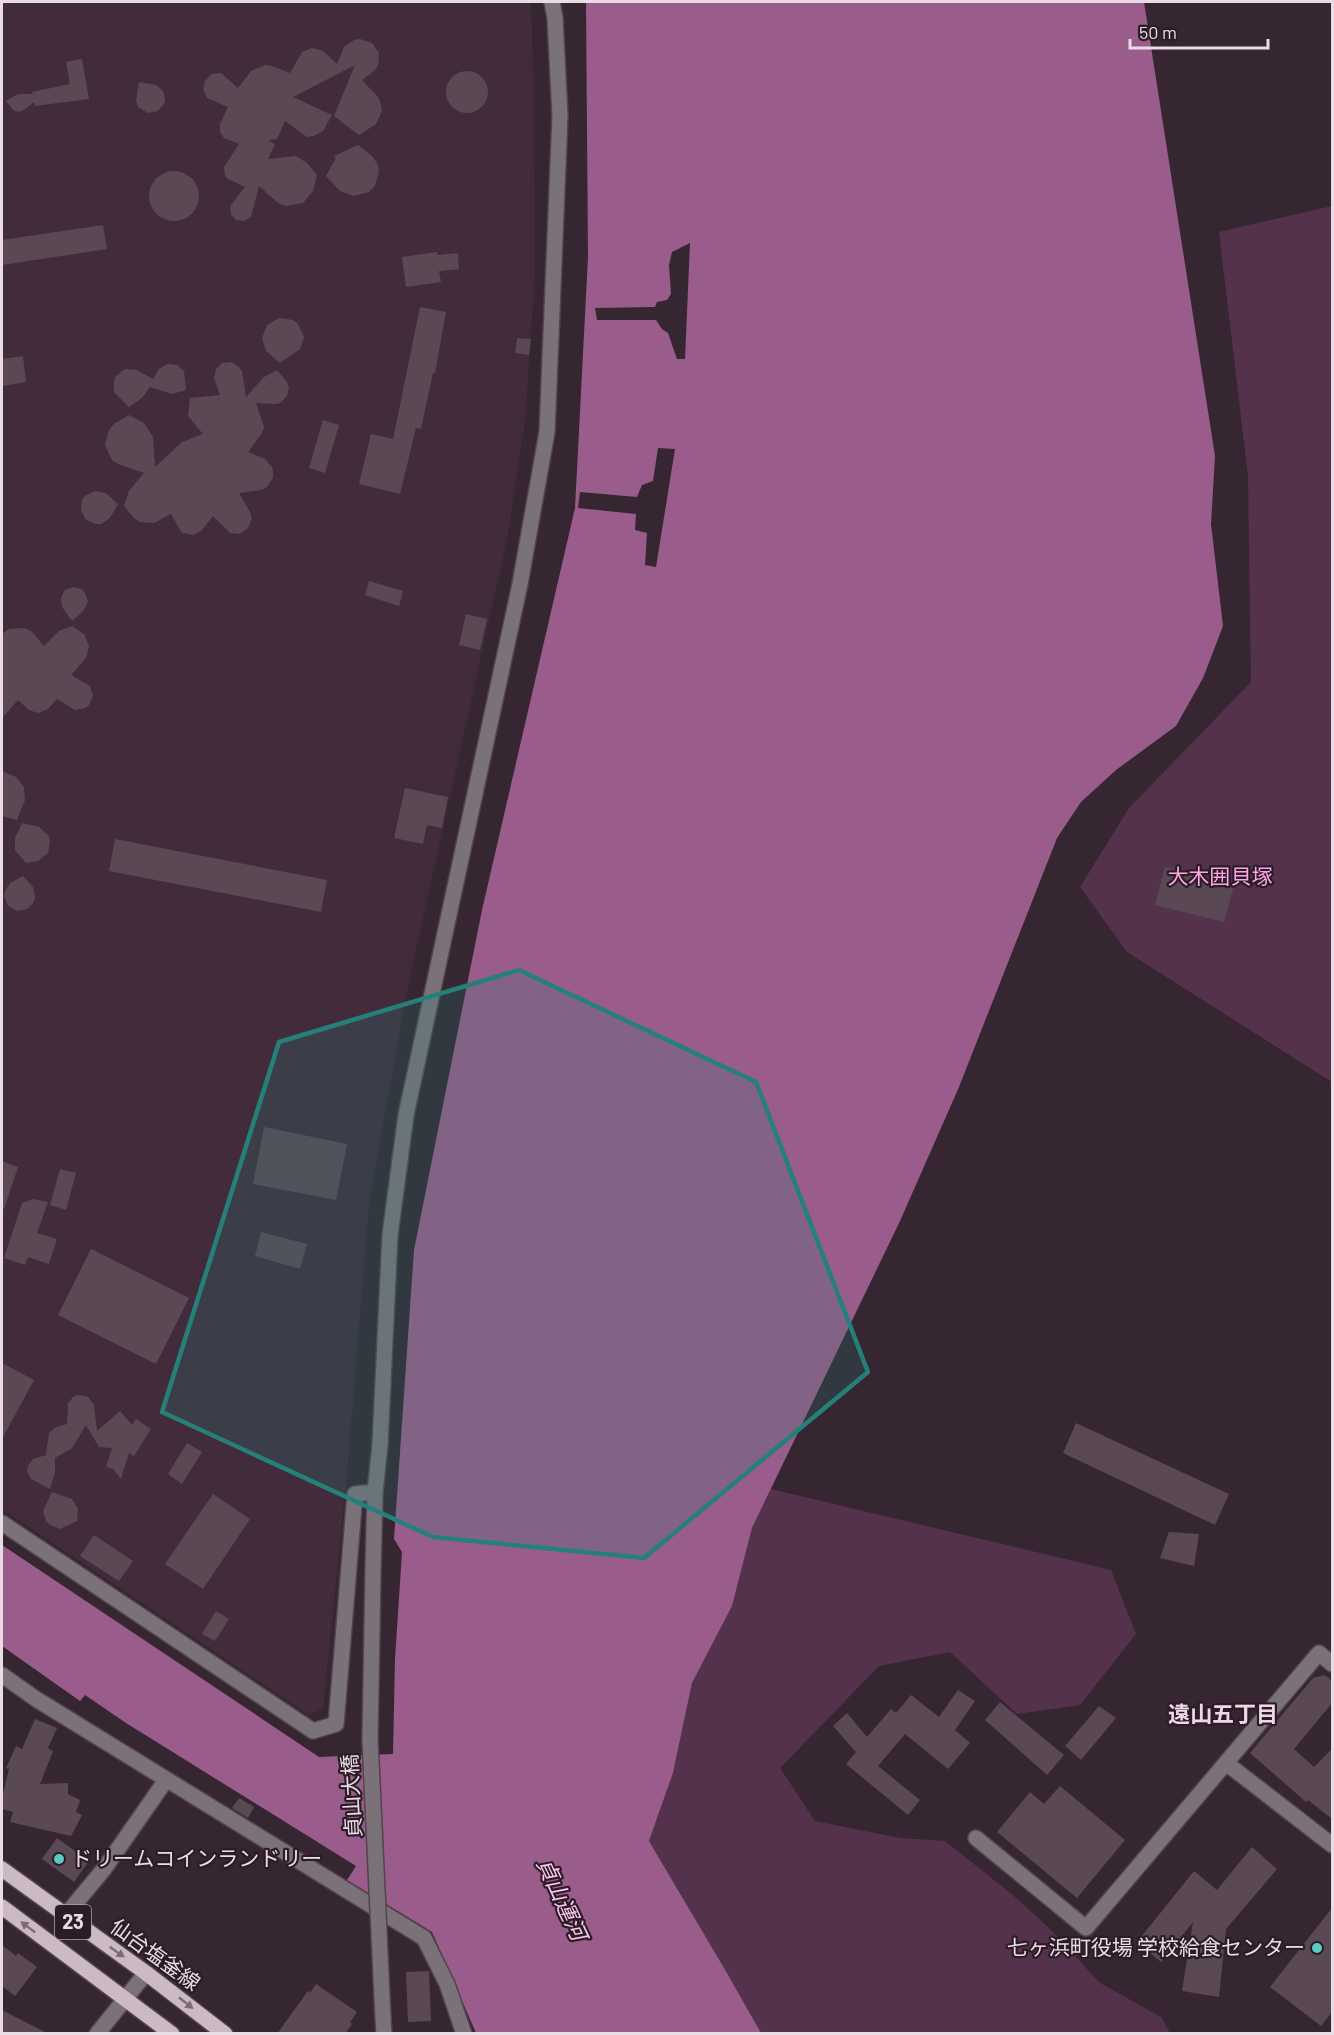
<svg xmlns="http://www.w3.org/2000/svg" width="1334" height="2035" font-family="Barlow,'Noto Sans JP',sans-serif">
	<rect width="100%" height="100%" fill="#362632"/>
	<path fill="#422c3c" d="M2 2H531L534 97 535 272 525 421 507 539 408 986 369 1203 347 1474 323 1708 309 1715 2 1509Z"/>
	<g fill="#55324c">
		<path d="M1332 206V1082L1127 952 1080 887 1129 808 1251 682 1248 476 1219 232Z"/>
		<path d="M771 1489 1111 1570 1136 1634 1080 1705 1017 1714 950 1652 879 1666 780 1768 815 1821 900 1838 945 1841 1014 1896 1050 1929 1100 1983 1161 2017 1170 2033H761L727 1973 649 1841 673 1773 692 1683 732 1606 752 1528Z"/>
	</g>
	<path fill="#9a5c8a" d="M586 2H1144L1215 456 1211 524 1223 626 1203 678 1176 726 1116 770 1081 802 1057 838 959 1087 900 1221 752 1528 732 1606 692 1683 673 1773 649 1841 727 1973 761 2033H476L432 1932 347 1880 356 1866 126 1723 85 1695 80 1701 2 1646V1545L319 1757 393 1754 395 1659 402 1552 394 1539 414 1250 482 910 575 508 588 257Z"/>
	<g fill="#362632">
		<path d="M690 243 685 359H677L668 333 662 329 656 320H597L595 308 655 307 657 302 667 300 671 294 669 265 672 252Z"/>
		<path d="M658 448 675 449 656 567 645 565 647 533 635 530 636 514 578 508 580 492 637 497 642 485 653 481Z"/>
	</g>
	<g fill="#5a4855">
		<path d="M360 39 372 43 379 53 378 66 374 71 362 80 378 97 381 104 382 111 376 124 359 135 334 116 355 65 293 97 332 115 323 131 314 136 307 137 285 121 277 139 268 140 275 144 268 159 296 156 307 163 317 175 313 191 303 203 286 206 278 203 259 186 251 217 244 221 236 220 231 214 230 206 245 187 228 179 225 176 224 167 239 144 224 138 220 132V124L228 107 207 98 203 89 205 81 212 74 221 73 238 88 251 71 265 65 272 66 290 73 302 52 312 48 323 51 337 64 344 47 354 40Z"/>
		<path d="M82 59 89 99 35 106 34 102 24 110 18 112 13 110 6 101 18 94H33L32 92 70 84 66 62Z"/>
		<circle cx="467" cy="92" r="21"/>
		<path d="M139 82 156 85 163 91 165 100 164 104 158 111 148 113 138 107 136 100Z"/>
		<path d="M358 145 372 156 377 163 379 171 375 186 369 192 354 196 340 191 326 176 336 158 334 156Z"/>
		<circle cx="174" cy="196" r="25"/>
		<path d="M103 225 107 249 2 265V240Z"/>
		<path d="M437 252V255L458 253 459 269 439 271 441 282 406 287 402 257Z"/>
		<path d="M420 307 446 312 435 373H433L421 429 416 428 400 494 359 484 371 434 393 439Z"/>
		<path d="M279 318 293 320 298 324 304 337 300 349 280 363 266 351 262 338 267 325Z"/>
		<path d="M517 338 531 339 529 355 515 353Z"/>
		<path d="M23 356 26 382 2 386V359Z"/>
		<path d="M232 362 239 367 242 371 246 397 264 377 277 370 287 382 289 387 287 396 280 403 276 404 256 403 264 427 262 433 248 452 265 459 272 467 273 472V478L267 487 261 490 239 493 250 512 252 518 248 528 240 534 230 533 213 516 201 531 193 535 183 533 180 530 171 514 154 523 140 522 134 518 124 506 129 491 144 473 118 464 112 460 105 445 109 430 114 424 129 415 144 423 153 437 155 467 182 442 203 434 188 416 190 398 220 395 214 378 216 369 222 363Z"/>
		<path d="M167 364 177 365 184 371 186 390 172 394 150 387 142 398 129 407 114 392V381L116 376 125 369 137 370 153 379 159 369Z"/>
		<path d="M323 420 339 425 325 473 309 468Z"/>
		<path d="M95 491 106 493 118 504 110 518 101 524H96L86 520 81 510 82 500 85 496Z"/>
		<path d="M369 581 403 591 399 606 365 595Z"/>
		<path d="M73 587 82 589 85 593 88 601 84 610 72 621 62 607 61 598 65 590Z"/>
		<path d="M466 614 487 619 480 650 459 645Z"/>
		<path d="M72 626 84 634 89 646 86 658 71 675 90 686 93 696 89 705 85 708 75 710 57 699 48 709 38 713 29 710 18 700 2 718V634L9 629 24 628 31 631 44 646 59 631Z"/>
		<path d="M2 771 16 777 24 787 25 800 17 820 2 816Z"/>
		<path d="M405 788 448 797 442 828 427 825 423 844 394 838Z"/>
		<path d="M22 823 39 827 48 835 50 841 48 853 38 861 26 863 15 850V838Z"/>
		<path d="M115 839 327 880 321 912 109 871Z"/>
		<path d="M1165 867 1234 885 1224 922 1155 905Z"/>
		<path d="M23 876 33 887 35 897 34 902 27 909 17 911 8 906 4 896 5 891 10 883Z"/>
		<path d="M264 1127 347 1144 336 1200 253 1184Z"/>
		<path d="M2 1161 18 1167 4 1209 2 1208Z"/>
		<path d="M60 1169 76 1173 66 1210 50 1205Z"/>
		<path d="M33 1199 48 1202 37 1233 57 1239 49 1264 28 1257 25 1265 4 1258 22 1203Z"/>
		<path d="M261 1232 307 1244 300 1269 255 1256Z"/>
		<path d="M91 1249 189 1298 156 1364 58 1315Z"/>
		<path d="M2 1363 34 1380 2 1439Z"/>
		<path d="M79 1395 88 1397 94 1405 97 1431 120 1411 132 1425 136 1419 151 1429 134 1456 129 1453 121 1479 113 1469 106 1467 112 1448 99 1447 86 1425 72 1448 55 1458V1472L50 1489 31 1479 27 1471 28 1466 33 1459 46 1455 49 1433 56 1427 67 1424 68 1403 74 1396Z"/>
		<path d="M1076 1423 1229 1494 1215 1525 1063 1453Z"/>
		<path d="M187 1443 202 1452 182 1484 168 1474Z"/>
		<path d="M52 1492 72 1499 78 1509 77 1521 60 1529 50 1525 46 1521 43 1511Z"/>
		<path d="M213 1494 250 1519 203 1589 165 1564Z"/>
		<path d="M1169 1532 1199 1534 1194 1566 1160 1558Z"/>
		<path d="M94 1535 133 1561 119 1581 80 1556Z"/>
		<path d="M216 1611 229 1619 215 1641 202 1634Z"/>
		<path d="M1325 1675 1332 1681V1703L1294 1749 1314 1767 1332 1749V1819L1308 1800 1306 1802 1250 1753 1313 1678Z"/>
		<path d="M958 1690 975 1701 955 1730 970 1743 948 1769 905 1734 878 1766 920 1800 908 1815 846 1764 856 1752 833 1726 847 1713 867 1737 891 1709 896 1713 911 1695 939 1717Z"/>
		<path d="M1000 1702 1064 1755 1047 1775 985 1720Z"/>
		<path d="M1099 1706 1116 1718 1081 1760 1065 1746Z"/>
		<path d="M35 1719 57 1728 48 1748 53 1751 40 1784 68 1783V1794L80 1800 76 1812 82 1815 71 1836 10 1822 13 1812 2 1809V1798L9 1769 6 1768 16 1746 22 1749Z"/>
		<path d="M1060 1786 1125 1840 1077 1898 997 1832 1030 1792 1044 1804Z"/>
		<path d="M239 1798 254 1807 248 1818 232 1808Z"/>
		<path d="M57 1838 89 1861 74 1882 42 1859Z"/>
		<path d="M1252 1847 1277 1869 1226 1929 1219 1997 1182 1991 1193 1922 1161 1962 1137 1942 1194 1871 1217 1890Z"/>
		<path d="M1332 1908V2012L1321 2026 1270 1987Z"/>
		<path d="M2 1945 16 1956 18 1953 37 1967 15 1996 2 1986Z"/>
		<path d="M429 1971 431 2021 408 2022 406 1972Z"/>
		<path d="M316 1984 357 2012 350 2022 352 2024 345 2034H277L308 1991 310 1993Z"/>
		<path d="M2 2010 49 2034H2Z"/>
	</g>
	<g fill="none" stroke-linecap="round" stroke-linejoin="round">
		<defs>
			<g id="minor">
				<path d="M2 1523 313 1731 336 1724 355 1494 375 1492"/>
				<path d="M373 1572 375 1492 380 1445 390 1235 406 1115 520 584 547 432 560 116 555 18 552 2"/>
				<path d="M2 1675 36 1699 424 1938 447 1984 464 2034"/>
				<path d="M1226 1763 1332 1845"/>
				<path d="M976 1838 1086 1928 1319 1653 1332 1664"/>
				<path d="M65 1916 104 1869 166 1780"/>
				<path d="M383 2018 384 2034"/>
				<path d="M97 2034 146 1973"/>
			</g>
			<g id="major">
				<path d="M2 1869 146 1973 225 2034"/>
				<path d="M2 1907 172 2034"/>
			</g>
		</defs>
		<use href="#minor" stroke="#53434f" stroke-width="18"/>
		<use href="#major" stroke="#53434f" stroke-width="18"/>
		<use href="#minor" stroke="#7b7279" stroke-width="15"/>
		<use href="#major" stroke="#ccb9c6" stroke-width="15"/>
		<defs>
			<path id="minor-bridge" d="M373 1572 370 1740 383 2018"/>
		</defs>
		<use href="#minor-bridge" stroke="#53434f" stroke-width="18" stroke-linecap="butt"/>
		<use href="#minor-bridge" stroke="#7b7279" stroke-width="15"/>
	</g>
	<defs><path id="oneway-solid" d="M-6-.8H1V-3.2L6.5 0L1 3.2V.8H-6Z" transform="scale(1.5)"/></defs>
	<g fill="#7c6a77">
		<use href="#oneway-solid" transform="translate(28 1927) rotate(-143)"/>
		<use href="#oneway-solid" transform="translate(117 1952) rotate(35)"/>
		<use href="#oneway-solid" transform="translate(186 2003) rotate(38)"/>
	</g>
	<path fill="#25807a" fill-opacity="0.2" stroke="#25807a" stroke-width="4.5" stroke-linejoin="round" d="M519 970 756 1082 868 1372 644 1558 433 1537 162 1412 279 1042Z"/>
	<g fill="#56cec3" stroke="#2c1c28" stroke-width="2">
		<circle cx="59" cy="1859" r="6"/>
		<circle cx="1317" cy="1948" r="6"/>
	</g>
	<g text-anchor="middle" stroke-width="4.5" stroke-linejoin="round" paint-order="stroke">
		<rect fill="#2c1c28" stroke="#b0a3ac" stroke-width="1.5" x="55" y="1905" width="36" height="34" rx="4.5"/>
		<g font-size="20" font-weight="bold" fill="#e9dde5">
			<text x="73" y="1929">23</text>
		</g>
		<g font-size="21" fill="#fca4e5" stroke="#2c1c28">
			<text x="1220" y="884">大木囲貝塚</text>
		</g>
		<g font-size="21" fill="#e9dde5" stroke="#2c1c28">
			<text transform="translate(352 1796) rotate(-93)" y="7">貞山大橋</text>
			<text transform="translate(155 1955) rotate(36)" y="7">仙台塩釜線</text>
		</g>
		<g font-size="21" fill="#e9dde5" stroke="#2c1c28" text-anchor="start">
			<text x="71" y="1866">ドリームコインランドリー</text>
			<text x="1305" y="1955" text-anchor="end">七ヶ浜町役場 学校給食センター</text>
		</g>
		<g font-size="22" font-weight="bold" fill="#eed8e7" stroke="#2c1c28">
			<text x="1223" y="1722">遠山五丁目</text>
		</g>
		<g font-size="22" font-style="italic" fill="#fcc6ed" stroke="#2c1c28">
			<text transform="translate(562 1899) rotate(65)" y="8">貞山運河</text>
		</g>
	</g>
	<rect width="1334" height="2035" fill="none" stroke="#e9dde5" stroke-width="6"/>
	<path d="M1130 39v9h138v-9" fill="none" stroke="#e9dde5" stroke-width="3"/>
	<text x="1139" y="39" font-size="18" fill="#e9dde5" stroke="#2c1c28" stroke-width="4.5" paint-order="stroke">50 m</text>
</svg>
